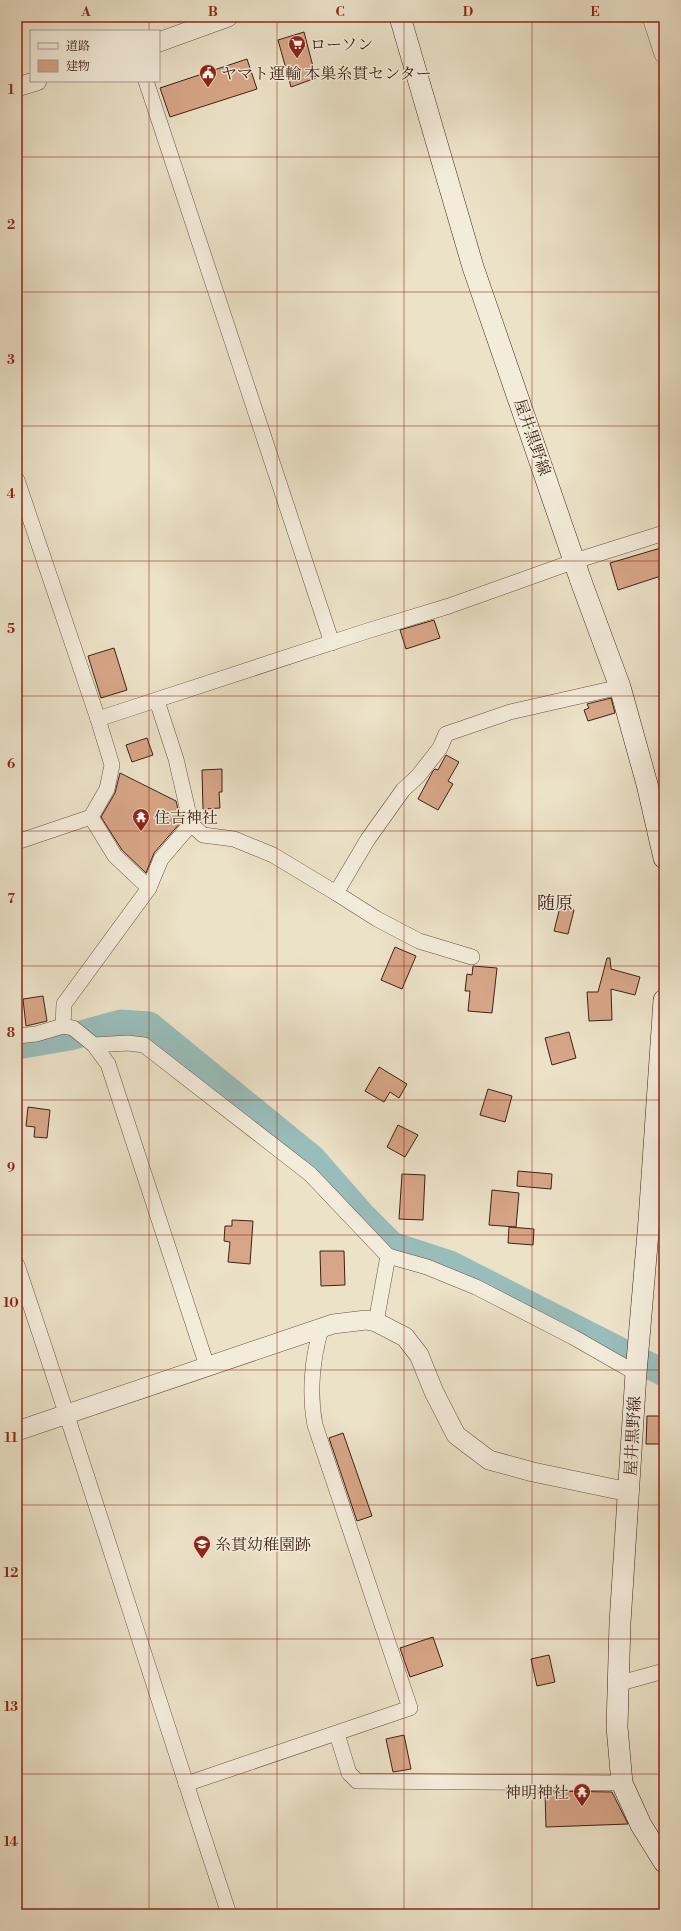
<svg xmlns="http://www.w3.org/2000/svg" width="681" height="1931" font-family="'Libre Bodoni','Noto Serif JP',serif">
	<rect width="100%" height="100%" fill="#ece2c8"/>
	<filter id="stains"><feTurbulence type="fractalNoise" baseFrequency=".005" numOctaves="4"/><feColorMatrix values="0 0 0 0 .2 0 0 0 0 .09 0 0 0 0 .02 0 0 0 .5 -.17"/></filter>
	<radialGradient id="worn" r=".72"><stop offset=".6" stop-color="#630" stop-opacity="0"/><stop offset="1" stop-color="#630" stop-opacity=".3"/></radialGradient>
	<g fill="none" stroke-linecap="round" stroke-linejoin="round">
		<path stroke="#99bdba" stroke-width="27" d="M17 1046 70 1037 121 1023 149 1025 312 1158 361 1214 392 1245 450 1264 664 1373"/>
	</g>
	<g fill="#d7a688" stroke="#3f2015">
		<path d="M304 32 316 78 291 87 278 40Z"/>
		<path d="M247 59 257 89 170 117 160 88Z"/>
		<path d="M664 547V575L618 590 610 563Z"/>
		<path d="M434 620 440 638 406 649 400 630Z"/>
		<path d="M114 648 127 690 101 698 88 656Z"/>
		<path d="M611 698 615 713 588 721 584 710 589 708 587 704Z"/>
		<path d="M147 738 153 755 132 762 126 745Z"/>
		<path d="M446 755 459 762 448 781 453 784 438 810 418 799 433 771 435 769 438 770Z"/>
		<path d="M222 769V792H219L220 808 203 809 202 770Z"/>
		<path d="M120 773 176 801 181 822 154 853 146 873 122 850 101 817 115 793Z"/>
		<path d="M560 907 574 910 568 934 554 931Z"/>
		<path d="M395 947 416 956 402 989 381 980Z"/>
		<path d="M607 958H610L611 969 640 977 635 995 611 989 612 1020 589 1021 587 992H598Z"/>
		<path d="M473 966 497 968 492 1013 468 1011 470 991H465L467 974 472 975Z"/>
		<path d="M43 996 47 1021 26 1026 23 999Z"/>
		<path d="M569 1032 576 1058 552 1065 545 1038Z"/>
		<path d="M379 1067 407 1084 399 1098 390 1092 384 1102 365 1091Z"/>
		<path d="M488 1089 512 1096 505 1122 480 1115Z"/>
		<path d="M28 1107 50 1110 47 1138 34 1137 35 1127 26 1126Z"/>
		<path d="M398 1125 418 1135 405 1157 387 1147Z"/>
		<path d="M518 1171 552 1174 551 1189 517 1186Z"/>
		<path d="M402 1174 425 1175 423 1220 399 1219Z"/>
		<path d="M492 1190 519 1193 516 1227 489 1225Z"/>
		<path d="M232 1220 253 1221 250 1264 228 1262 230 1242 224 1241 225 1226H232Z"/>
		<path d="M509 1227 534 1229 533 1245 508 1243Z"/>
		<path d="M320 1251H344L345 1285 321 1286Z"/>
		<path d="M647 1416H664V1444H646Z"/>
		<path d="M343 1433 372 1516 357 1521 329 1438Z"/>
		<path d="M433 1637 443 1666 410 1677 400 1648Z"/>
		<path d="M549 1655 555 1682 537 1686 531 1659Z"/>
		<path d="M404 1735 411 1769 393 1772 386 1739Z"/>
		<path d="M545 1791 612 1792 628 1824 546 1827Z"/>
	</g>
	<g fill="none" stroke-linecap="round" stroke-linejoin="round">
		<defs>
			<g id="minor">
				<path d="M146 81 332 643"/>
				<path d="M17 480 98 719 112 765 107 789 91 817 17 842"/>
				<path d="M157 701 176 759 191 824 203 835 234 839 273 855 336 893 368 839 403 790 418 776 440 748 446 734 510 712 620 687"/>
				<path d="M98 719 367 631 449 606 575 561 664 533"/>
				<path d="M91 817 115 856 149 888"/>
				<path d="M336 893 377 919 419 941 472 957"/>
				<path d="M63 1026 64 1004 149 888 161 859 191 824"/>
				<path d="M17 1036 36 1034 63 1026 73 1028 94 1045 108 1064 207 1366"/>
				<path d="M94 1045 128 1043 144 1045 310 1174 388 1256 427 1267 476 1287 573 1337 636 1373"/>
				<path d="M17 1265C90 1481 157 1698 229 1914"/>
				<path d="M376 1322 388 1256"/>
				<path d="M617 1684 664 1671"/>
				<path d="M337 1734 349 1773 357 1781 622 1783"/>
				<path d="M186 1784 410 1708 315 1425C309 1394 312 1359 321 1329"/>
			</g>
			<g id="tertiary">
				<path d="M652 17 664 54"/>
				<path d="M159 42 228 17"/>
				<path d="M17 87 37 81"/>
				<path d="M649 1221 664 1215"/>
				<path d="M17 1431 333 1324 366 1320 376 1322 405 1337 419 1355 434 1392 456 1435 489 1460 533 1472 629 1492"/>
			</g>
			<g id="secondary">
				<path d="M400 17 473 267 582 584 620 687 647 784 664 858"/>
				<path d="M664 1000 649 1221 636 1373 620 1623 617 1727 622 1783 641 1825 664 1862"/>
			</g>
		</defs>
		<use href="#minor" stroke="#6a5042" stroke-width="16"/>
		<use href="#tertiary" stroke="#6a5042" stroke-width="20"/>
		<use href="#secondary" stroke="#3f2015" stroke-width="22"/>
		<use href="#minor" stroke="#f3ecdb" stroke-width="15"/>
		<use href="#tertiary" stroke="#f3ecdb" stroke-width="19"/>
		<use href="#secondary" stroke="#f3ecdb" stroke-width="21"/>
	</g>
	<path fill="none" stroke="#8f2418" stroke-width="1" stroke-opacity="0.55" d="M149 17V31M277 17V1914M404 17V1914M532 17V1914M149 81V1914M17 157H664M17 292H664M17 426H664M17 561H664M17 696H664M17 831H664M17 966H664M17 1100H664M17 1235H664M17 1370H664M17 1505H664M17 1639H664M17 1774H664"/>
	<defs>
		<symbol id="supermarket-pin" viewBox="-11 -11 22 30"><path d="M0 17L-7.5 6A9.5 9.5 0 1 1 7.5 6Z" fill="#8f2418" stroke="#f3ecdb"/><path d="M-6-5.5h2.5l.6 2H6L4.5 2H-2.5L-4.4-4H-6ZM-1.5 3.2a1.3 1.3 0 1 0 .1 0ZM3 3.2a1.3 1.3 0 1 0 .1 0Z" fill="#fff"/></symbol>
		<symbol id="civic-pin" viewBox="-11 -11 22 30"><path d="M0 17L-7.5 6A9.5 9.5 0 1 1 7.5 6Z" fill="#8f2418" stroke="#f3ecdb"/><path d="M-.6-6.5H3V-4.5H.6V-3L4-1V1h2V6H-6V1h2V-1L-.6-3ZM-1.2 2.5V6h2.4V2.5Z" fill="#fff"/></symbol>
		<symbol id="temple-pin" viewBox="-11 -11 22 30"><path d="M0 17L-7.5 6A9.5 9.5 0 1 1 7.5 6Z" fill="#8f2418" stroke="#f3ecdb"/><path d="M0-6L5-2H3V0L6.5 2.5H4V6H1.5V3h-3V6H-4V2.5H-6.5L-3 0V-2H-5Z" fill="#fff"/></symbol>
		<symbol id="school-pin" viewBox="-11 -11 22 30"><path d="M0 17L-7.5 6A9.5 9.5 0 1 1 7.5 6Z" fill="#8f2418" stroke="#f3ecdb"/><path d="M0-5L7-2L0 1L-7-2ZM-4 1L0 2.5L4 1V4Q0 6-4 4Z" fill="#fff"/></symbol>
	</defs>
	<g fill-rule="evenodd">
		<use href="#supermarket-pin" x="287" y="34" width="20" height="27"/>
		<use href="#civic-pin" x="198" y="63" width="20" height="27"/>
		<use href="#temple-pin" x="131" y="807" width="20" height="27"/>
		<use href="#school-pin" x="192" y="1534" width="20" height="27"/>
		<use href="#temple-pin" x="572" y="1782" width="20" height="27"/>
	</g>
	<g text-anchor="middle" stroke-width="3" stroke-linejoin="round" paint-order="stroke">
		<g font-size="16" fill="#3f2015" stroke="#f3ecdb" text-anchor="start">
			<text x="310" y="50">ローソン</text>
			<text x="221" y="79">ヤマト運輸 本巣糸貫センター</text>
			<text x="154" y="823">住吉神社</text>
			<text x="215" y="1550">糸貫幼稚園跡</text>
			<text x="569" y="1798" text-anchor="end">神明神社</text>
		</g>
		<g font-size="16" fill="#3f2015" stroke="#f3ecdb">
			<text transform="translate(533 437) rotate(71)" y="6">屋井黒野線</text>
			<text transform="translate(632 1436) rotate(-87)" y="6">屋井黒野線</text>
		</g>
		<g font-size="18" fill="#3f2015" stroke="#f3ecdb">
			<text x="555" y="909">随原</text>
		</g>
	</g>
	<rect width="681" height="1931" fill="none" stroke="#ece2c8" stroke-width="44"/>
	<rect x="30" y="30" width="130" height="52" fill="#f3ecdb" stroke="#ab9a8c"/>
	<rect x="38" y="43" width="20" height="6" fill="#f3ecdb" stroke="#ab9a8c"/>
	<text x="66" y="50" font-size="12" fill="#3f2015">道路</text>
	<rect x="38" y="60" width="20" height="12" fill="#d7a688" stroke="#ab9a8c"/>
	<text x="66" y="70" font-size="12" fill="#3f2015">建物</text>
	<rect x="22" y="22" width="637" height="1887" fill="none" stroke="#8f2418" stroke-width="1.5"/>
	<g font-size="13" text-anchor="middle" font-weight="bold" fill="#8f2418">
		<text x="86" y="16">A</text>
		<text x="213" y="16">B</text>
		<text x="340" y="16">C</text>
		<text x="468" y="16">D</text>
		<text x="595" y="16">E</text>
		<text x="11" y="94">1</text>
		<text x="11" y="229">2</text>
		<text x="11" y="364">3</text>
		<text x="11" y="498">4</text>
		<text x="11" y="633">5</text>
		<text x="11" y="768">6</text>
		<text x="11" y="903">7</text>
		<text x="11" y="1037">8</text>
		<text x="11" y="1172">9</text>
		<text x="11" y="1307">10</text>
		<text x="11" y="1442">11</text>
		<text x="11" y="1577">12</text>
		<text x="11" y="1711">13</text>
		<text x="11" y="1846">14</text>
	</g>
	<rect width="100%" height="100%" filter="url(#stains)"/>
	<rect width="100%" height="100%" fill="url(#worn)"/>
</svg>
